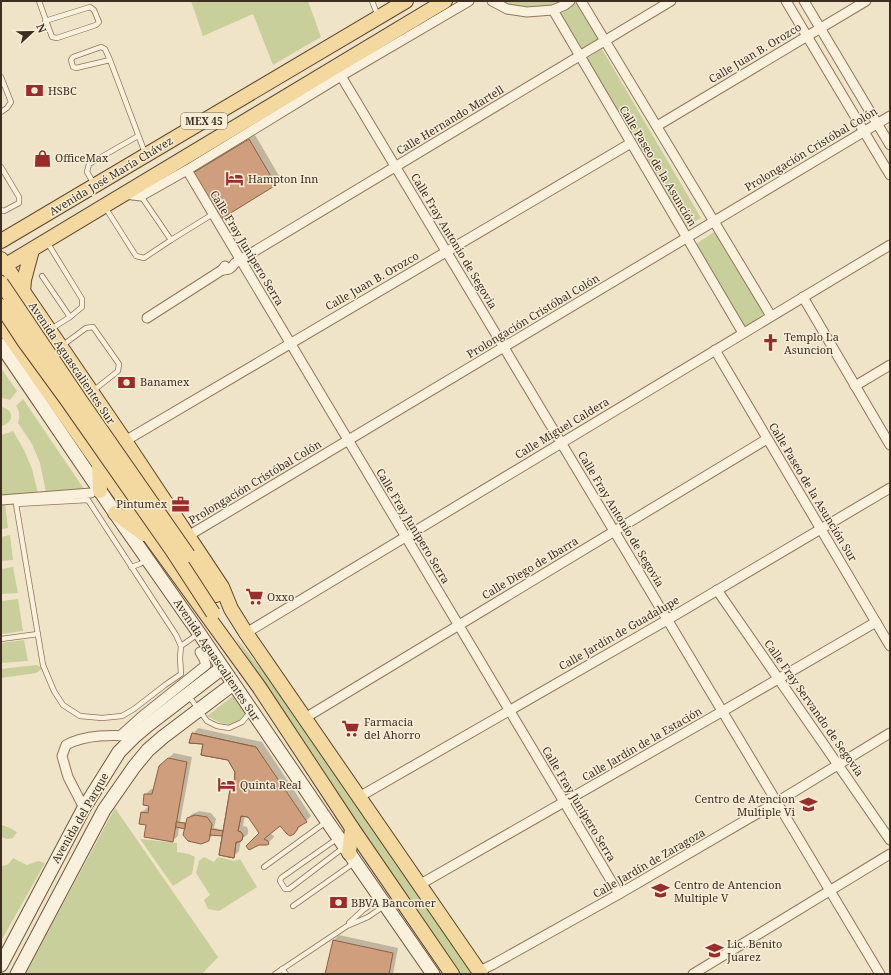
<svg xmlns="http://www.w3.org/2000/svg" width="891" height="975" font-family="'Noto Serif',serif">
	<rect width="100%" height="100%" fill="#f0e4c8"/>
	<g fill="#c9cf9b">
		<path d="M191 1H308L321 37 273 65 253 14 203 36Z"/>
		<path d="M499 1H560L551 6 528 8 510 7Z"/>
		<path d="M577 2 600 38 583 50 561 13Z"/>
		<path d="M602 49 701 218 685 228 586 59Z"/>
		<path d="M714 232 764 314 745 327 696 244Z"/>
		<path d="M1 368 17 391 10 400 3 398 1 399Z"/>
		<path d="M23 399 84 489 46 492 40 463 32 444 18 423C20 417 20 412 16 406Z"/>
		<path d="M1 407C14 409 15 422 2 426H1Z"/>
		<path d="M13 431 24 450 32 469 38 493 1 495V435L8 433Z"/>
		<path d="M5 503 8 528 1 529V504Z"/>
		<path d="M10 535 13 560 1 561V537Z"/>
		<path d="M13 567 18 593 1 594V569Z"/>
		<path d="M18 599 23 631 1 634V601Z"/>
		<path d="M233 634 290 705 474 974H460L280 711Z"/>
		<path d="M24 640 28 661 1 663V643Z"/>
		<path d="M36 665 43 668 36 673 1 678V669Z"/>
		<path d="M233 696 247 713C231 730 226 726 207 716Z"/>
		<path d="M115 808 218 957 202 974H25Z"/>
		<path d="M2 825 10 828 17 832 13 838 8 839 1 837V826Z"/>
		<path d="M140 839 177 843V852L189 854 195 857 192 874 173 886Z"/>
		<path d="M204 857 214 862 218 857 234 861 240 859 257 887 219 911 208 909 204 900 210 895 196 873 199 861Z"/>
		<path d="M13 858 27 865 38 861 45 863 1 941V866C7 866 10 863 13 858Z"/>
	</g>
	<g fill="#0003">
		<path d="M255 135 281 179 276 185 194 173 200 167Z"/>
		<path d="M198 728 262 742 311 816 294 833 280 825 269 833 274 836V837L267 844 249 816 245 815 243 826 247 827 248 829V834L241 840 239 851 234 856 223 836 213 834 212 836 208 840 186 828 179 827 178 836 172 841 147 824 142 812 148 807H150L145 795 151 789H154L159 766 174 753 192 757 180 822 187 823 188 818 192 814 199 811 211 813 216 819 214 828 224 830 231 791 235 786 237 772 228 759 204 743 193 734Z"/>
		<path d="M339 935 398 948 393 974H326L333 941Z"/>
	</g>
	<g fill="#cf9f7d" stroke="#8d5f41">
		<path d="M249 139 276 185 221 219 193 173Z"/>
		<path d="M192 733 256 747 264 760 255 767 237 761 243 773 240 791 252 795 248 817 241 816 238 831 241 832 243 835 242 840 239 842H236L234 858 219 855 230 790 234 791 235 772 228 760 201 755 203 744 189 743Z"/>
		<path d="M192 733 256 747 307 822 298 827 297 830 294 834 290 836 287 834 280 826 264 839 268 841 269 844 267 845H259L249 850 246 846 259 833 248 817 241 816 238 831 241 832 243 835 242 840 239 842H236L234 858 219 855 230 790 234 791 235 772 228 760 201 755 203 744 189 743Z"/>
		<path d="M168 758 187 762 173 842 144 837 146 825 139 824 141 812 148 813 149 806 143 805 144 794H152L159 766Z"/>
		<path d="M195 815 207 817 212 824 209 841 201 844 188 841 183 835 187 818Z"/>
		<path d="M176 822 185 823V829L176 827Z"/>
		<path d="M211 829 223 831 222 836 210 835Z"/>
		<path d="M333 940 393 953 389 974H325Z"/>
	</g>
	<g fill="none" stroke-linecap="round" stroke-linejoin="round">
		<defs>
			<g id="lane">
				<path d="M39 1 52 37 57 38 96 25 99 22 94 10 90 7 45 21"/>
				<path d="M372 1 378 16"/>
				<path d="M110 60 76 68 73 67 71 60 73 57 101 47 105 49 110 60 145 153"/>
				<path d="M1 77 11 102 7 108 1 112"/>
				<path d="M1 167 19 197V203L4 211 1 210"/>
				<path d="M94 184 87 172 89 164 138 136"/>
				<path d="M141 196 171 240 213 214"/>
				<path d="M105 207 136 256 144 258 171 240"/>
				<path d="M47 242 82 299V307L70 317"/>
				<path d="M42 276 70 317 51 329"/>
				<path d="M63 345 86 328 93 327 119 364 118 371 93 391"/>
				<path d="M88 500 176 635 181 646 180 658 181 674 165 685 134 709 122 716 102 718 80 716 63 705 54 691 43 665 16 504Z"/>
				<path d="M131 567 140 564 146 560"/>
				<path d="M1 639 38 634"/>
				<path d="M181 646 198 634"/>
				<path d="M188 695 207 721 217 726 229 728 242 722 250 712"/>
				<path d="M338 838 281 878 280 881 285 889H289L343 848"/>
				<path d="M264 867 326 822"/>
				<path d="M293 906 354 863"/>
				<path d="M349 923 363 910 379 899"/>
				<path d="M282 969 286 974"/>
				<path d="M275 974 347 926 368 917 384 906"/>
			</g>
			<g id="street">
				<path d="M492 1 507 9 527 12 553 10 565 5 570 1"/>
				<path d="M581 1 771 316"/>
				<path d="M786 1 890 175"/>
				<path d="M804 1 890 145"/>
				<path d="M553 10 743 333"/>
				<path d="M341 76 880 974"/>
				<path d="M657 126 866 1"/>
				<path d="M187 170 619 894"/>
				<path d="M124 194 141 196 187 170 341 76 469 1"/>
				<path d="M222 270C229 270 231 269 235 263L671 1"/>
				<path d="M803 297 890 445"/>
				<path d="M147 318 222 270 225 266"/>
				<path d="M715 350 890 646"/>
				<path d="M855 386 890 365"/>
				<path d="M125 441 631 143"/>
				<path d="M1 500 91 493"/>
				<path d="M188 536 890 116"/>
				<path d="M717 590 890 840"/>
				<path d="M246 633 890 245"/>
				<path d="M305 718 767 439"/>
				<path d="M120 736 141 717 206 665 204 659 200 652"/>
				<path d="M359 797 667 620 890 488"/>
				<path d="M84 808 68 777 62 756 66 745C86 734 112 735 135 736"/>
				<path d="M419 885 723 711 876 622"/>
				<path d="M479 971 492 965 619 894 777 802 890 733"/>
				<path d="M693 974 890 854"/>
			</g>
			<g id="secondary">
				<path d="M1 345 115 513 199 633 327 821 433 974"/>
				<path d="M1 965 84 808 119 752 135 736 148 725 222 668"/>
				<path d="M17 974 104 810 134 767 148 750 163 737 233 684"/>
			</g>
			<g id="primary">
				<path d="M1 241 406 1"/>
				<path d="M1 259 125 441 222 587 231 609 246 633 481 974"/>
				<path d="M1 268 445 1"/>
				<path d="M23 292 24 280 32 250"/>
				<path d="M1 324 153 541 259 687 352 828 452 974"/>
				<path d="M99 464 100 491"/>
				<path d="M115 513 144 534"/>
				<path d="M188 555 216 595"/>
				<path d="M349 853 352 828"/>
			</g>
		</defs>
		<use href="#lane" stroke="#8d765c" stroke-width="6"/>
		<use href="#street" stroke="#8d765c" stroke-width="11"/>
		<use href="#secondary" stroke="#6f573f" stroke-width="15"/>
		<use href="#primary" stroke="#5b4430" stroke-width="16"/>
		<use href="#lane" stroke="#faf1dc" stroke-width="4.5"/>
		<use href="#street" stroke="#faf1dc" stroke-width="9"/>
		<use href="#secondary" stroke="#faf1dc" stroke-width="13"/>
		<use href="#primary" stroke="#f3d9a0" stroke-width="14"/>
		<defs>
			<g id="primary-bridge">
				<path d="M1 283 80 400 188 555"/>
				<path d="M1 306 24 341 67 400 172 550 213 613"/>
			</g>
		</defs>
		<use href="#primary-bridge" stroke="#5b4430" stroke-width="16" stroke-linecap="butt"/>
		<use href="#primary-bridge" stroke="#f3d9a0" stroke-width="14"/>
	</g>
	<defs>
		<symbol id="bank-bare" viewBox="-9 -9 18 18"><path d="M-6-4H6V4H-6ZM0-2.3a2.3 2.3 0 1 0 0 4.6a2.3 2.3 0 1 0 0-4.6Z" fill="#9e2a2b" stroke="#f7eed8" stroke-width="2.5" paint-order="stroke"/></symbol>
		<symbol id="shop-bare" viewBox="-9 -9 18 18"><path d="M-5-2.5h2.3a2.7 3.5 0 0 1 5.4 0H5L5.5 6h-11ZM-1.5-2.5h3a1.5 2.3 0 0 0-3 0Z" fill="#9e2a2b" stroke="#f7eed8" stroke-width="2.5" paint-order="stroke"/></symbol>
		<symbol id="hotel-bare" viewBox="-9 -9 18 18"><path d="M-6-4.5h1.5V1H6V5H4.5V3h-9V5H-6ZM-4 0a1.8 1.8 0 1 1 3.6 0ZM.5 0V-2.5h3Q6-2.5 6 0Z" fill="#9e2a2b" stroke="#f7eed8" stroke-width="2.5" paint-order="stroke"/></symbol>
		<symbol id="church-bare" viewBox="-9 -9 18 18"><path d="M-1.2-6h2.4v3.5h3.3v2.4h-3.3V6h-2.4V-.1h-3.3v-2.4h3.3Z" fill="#9e2a2b" stroke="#f7eed8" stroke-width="2.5" paint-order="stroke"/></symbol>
		<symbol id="office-bare" viewBox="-9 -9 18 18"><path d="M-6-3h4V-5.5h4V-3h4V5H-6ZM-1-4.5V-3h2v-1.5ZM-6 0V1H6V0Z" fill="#9e2a2b" stroke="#f7eed8" stroke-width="2.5" paint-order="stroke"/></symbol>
		<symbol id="supermarket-bare" viewBox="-9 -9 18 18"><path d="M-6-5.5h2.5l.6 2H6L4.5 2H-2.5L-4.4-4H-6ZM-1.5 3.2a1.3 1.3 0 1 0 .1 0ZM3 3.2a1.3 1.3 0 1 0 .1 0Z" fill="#9e2a2b" stroke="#f7eed8" stroke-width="2.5" paint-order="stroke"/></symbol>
		<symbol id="school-bare" viewBox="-9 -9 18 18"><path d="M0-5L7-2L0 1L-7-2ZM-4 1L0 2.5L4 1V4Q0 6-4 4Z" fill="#9e2a2b" stroke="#f7eed8" stroke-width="2.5" paint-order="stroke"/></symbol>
	</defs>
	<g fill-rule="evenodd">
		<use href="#bank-bare" x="22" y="78" width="25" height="25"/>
		<use href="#shop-bare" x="30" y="146" width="25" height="25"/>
		<use href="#hotel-bare" x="222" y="166" width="25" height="25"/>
		<use href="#church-bare" x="758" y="330" width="25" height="25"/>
		<use href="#bank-bare" x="114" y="370" width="25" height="25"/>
		<use href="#office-bare" x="168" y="492" width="25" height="25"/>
		<use href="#supermarket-bare" x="242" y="584" width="25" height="25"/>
		<use href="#supermarket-bare" x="338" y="716" width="25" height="25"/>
		<use href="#hotel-bare" x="214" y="772" width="25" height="25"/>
		<use href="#school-bare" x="796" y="792" width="25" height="25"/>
		<use href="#school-bare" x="648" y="878" width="25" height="25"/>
		<use href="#bank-bare" x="326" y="890" width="25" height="25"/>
		<use href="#school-bare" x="702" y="938" width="25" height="25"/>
	</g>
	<g text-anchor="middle" stroke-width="3" stroke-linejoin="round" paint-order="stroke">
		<rect fill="#f7eed8" stroke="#756857" stroke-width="1" x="181" y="113" width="46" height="16" rx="3"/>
		<g font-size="10" font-weight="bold" fill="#3d2e20">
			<text x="204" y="125">MEX 45</text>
		</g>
		<g font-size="11" fill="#3d2e20" stroke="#f7eed8">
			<text transform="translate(755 53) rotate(-31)" y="4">Calle Juan B. Orozco</text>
			<text transform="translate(450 120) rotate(-31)" y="4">Calle Hernando Martell</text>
			<text transform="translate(811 149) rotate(-31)" y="4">Prolongación Cristóbal Colón</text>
			<text transform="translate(658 166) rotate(59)" y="4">Calle Paseo de la Asunción</text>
			<text transform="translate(111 176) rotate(-31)" y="4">Avenida José María Chávez</text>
			<text transform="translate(454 241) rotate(59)" y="4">Calle Fray Antonio de Segovia</text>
			<text transform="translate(247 248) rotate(59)" y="4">Calle Fray Junípero Serra</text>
			<text transform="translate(372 281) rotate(-30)" y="4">Calle Juan B. Orozco</text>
			<text transform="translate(533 316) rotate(-31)" y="4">Prolongación Cristóbal Colón</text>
			<text transform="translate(72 363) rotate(56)" y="4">Avenida Aguascalientes Sur</text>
			<text transform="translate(562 428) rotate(-31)" y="4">Calle Miguel Caldera</text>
			<text transform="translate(255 482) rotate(-31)" y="4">Prolongación Cristóbal Colón</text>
			<text transform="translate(813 492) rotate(59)" y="4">Calle Paseo de la Asunción Sur</text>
			<text transform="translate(621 519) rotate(59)" y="4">Calle Fray Antonio de Segovia</text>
			<text transform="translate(413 526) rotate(59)" y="4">Calle Fray Junípero Serra</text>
			<text transform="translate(530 568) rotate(-31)" y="4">Calle Diego de Ibarra</text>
			<text transform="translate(619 633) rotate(-30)" y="4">Calle Jardín de Guadalupe</text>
			<text transform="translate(217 660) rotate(56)" y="4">Avenida Aguascalientes Sur</text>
			<text transform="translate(814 708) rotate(55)" y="4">Calle Fray Servando de Segovia</text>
			<text transform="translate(642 744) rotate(-30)" y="4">Calle Jardín de la Estación</text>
			<text transform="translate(579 804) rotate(59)" y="4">Calle Fray Junípero Serra</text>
			<text transform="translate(80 818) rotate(-60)" y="4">Avenida del Parque</text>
			<text transform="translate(649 863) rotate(-30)" y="4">Calle Jardín de Zaragoza</text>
		</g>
		<g font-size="11" fill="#3d2e20" stroke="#f7eed8" text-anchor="start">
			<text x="48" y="95">HSBC</text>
			<text x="55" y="162">OfficeMax</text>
			<text x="248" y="183">Hampton Inn</text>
			<text x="784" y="341">Templo La<tspan x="784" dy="13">Asuncion</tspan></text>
			<text x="140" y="386">Banamex</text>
			<text x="167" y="508" text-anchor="end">Pintumex</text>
			<text x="267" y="601">Oxxo</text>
			<text x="364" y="726">Farmacia<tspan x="364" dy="13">del Ahorro</tspan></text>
			<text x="240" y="789">Quinta Real</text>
			<text x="795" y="803" text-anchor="end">Centro de Atencion<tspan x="795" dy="13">Multiple Vi</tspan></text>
			<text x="674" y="889">Centro de Antencion<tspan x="674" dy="13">Multiple V</tspan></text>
			<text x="351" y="907">BBVA Bancomer</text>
			<text x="727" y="948">Lic. Benito<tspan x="727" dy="13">Juarez</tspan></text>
		</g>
	</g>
	<rect width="891" height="975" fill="none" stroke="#3d2e20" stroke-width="4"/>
	<g transform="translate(32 32) rotate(68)" stroke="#f7eed8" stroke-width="3" paint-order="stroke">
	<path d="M0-3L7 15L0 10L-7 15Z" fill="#3d2e20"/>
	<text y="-6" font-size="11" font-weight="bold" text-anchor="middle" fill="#3d2e20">N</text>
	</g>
</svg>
